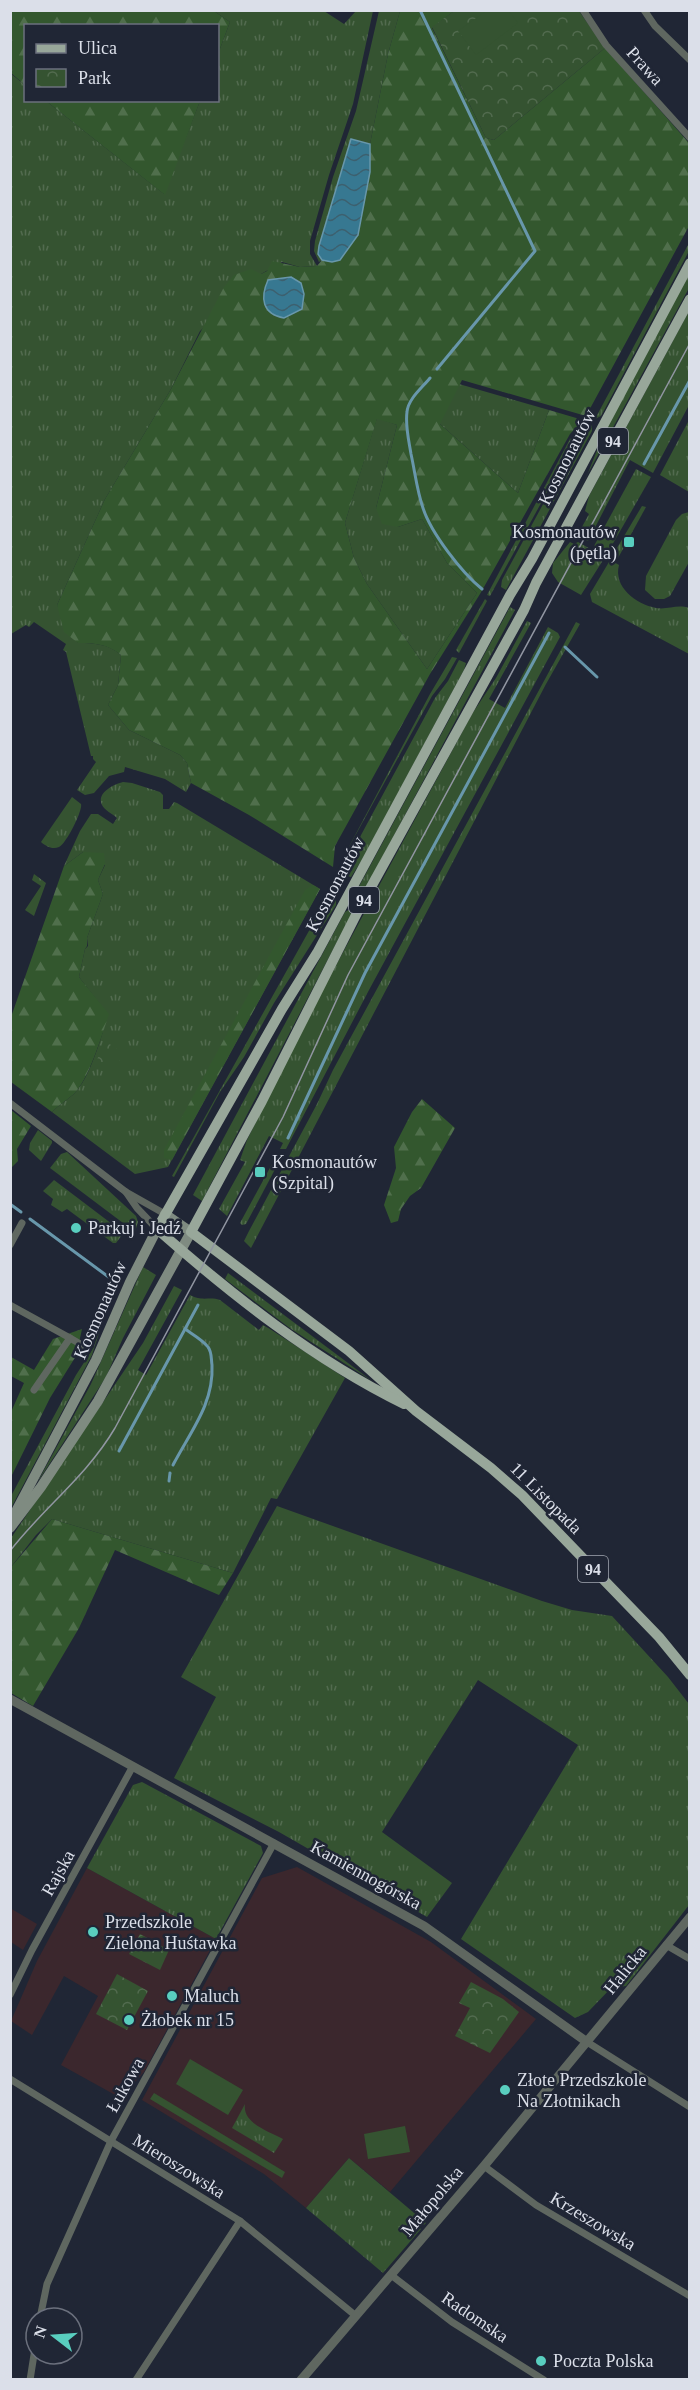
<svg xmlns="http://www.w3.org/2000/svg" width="700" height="2390" font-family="'Times New Roman',serif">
	<defs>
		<pattern id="grass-tufts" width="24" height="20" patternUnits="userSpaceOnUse" patternTransform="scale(1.5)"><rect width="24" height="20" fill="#355331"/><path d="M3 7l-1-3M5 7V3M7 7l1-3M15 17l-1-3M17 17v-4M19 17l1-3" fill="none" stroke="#526b4f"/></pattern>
		<pattern id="forest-firs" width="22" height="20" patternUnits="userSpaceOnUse" patternTransform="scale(1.5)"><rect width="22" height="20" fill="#33572e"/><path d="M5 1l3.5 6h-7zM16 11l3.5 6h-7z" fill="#506f4c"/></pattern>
		<pattern id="park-crowns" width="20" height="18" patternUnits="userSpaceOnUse" patternTransform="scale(1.5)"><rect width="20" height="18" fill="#355331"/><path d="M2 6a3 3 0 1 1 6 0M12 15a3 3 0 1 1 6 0" fill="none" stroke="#526b4f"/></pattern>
		<pattern id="water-waves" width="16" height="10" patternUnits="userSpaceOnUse" patternTransform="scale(1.5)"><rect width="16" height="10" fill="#377891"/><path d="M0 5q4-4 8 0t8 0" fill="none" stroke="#3c606f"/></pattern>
	</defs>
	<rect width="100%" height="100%" fill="#202635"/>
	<g fill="#3b272d">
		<path d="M297 1867 431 1942 536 2019 390 2192 349 2158 306 2208 264 2174 142 2100 262 1878Z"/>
		<path d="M87 1868 216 1939 144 2072 134 2083 126 2101 61 2065 98 1996 64 1976 32 2035 11 2021 37 1961Z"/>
		<path d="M10 1908 37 1924 23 1950 11 1942Z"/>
	</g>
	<g fill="url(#grass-tufts)">
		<path d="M214 11H324L344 24 356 11H373L353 104 329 175 310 241V254L317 266 300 267 282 262 261 274 200 331 171 389 105 499 57 605 78 643C95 643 108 644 121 655L118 685 108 705 129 730 180 755 187 763 191 783 186 792 165 779 125 767 124 772 109 776 94 793 85 795 77 790 96 762 93 759V756H91L66 652 63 650 66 644 34 622 29 627 26 625 11 634 10 73 25 85 26 100 46 101 164 194 200 101 218 100V54L230 22Z"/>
		<path d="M379 11H400L388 54 370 144 351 139 319 246 318 254 322 260 319 262 314 251 315 241 333 177 356 111Z"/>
		<path d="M689 243V251L601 416 595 419Z"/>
		<path d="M689 274V288L538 565 588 473 605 430Z"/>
		<path d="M689 311V405L653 473 630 460 588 541 577 536 589 514 585 511 589 496Z"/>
		<path d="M459 384 549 410 518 493 439 423Z"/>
		<path d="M377 418 397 425 376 508 398 527 422 519 447 563 477 593 427 669 367 584 354 558 345 523Z"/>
		<path d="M689 420 690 492H689L660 475Z"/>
		<path d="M592 425V431L506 590 501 587 502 580 574 447Z"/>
		<path d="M579 434 490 596 487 595 570 439Z"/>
		<path d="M636 469 651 477 607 554 594 546Z"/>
		<path d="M642 506 646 507 618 558 614 553Z"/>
		<path d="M689 512V562L670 596 664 599H655L645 590 646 576 676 520 682 514Z"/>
		<path d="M570 542 574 544 578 542 605 557 581 595 558 582 552 573 553 563Z"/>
		<path d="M612 561 619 565C613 587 636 604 656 608 668 610 677 604 689 608V654L592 602 590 594 609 562Z"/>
		<path d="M485 599 487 601 459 653 456 650Z"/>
		<path d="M510 607 515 610 362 895 356 897V892Z"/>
		<path d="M527 621 531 623 489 699 505 708 548 627 558 633 560 637 369 990 286 1149H280L283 1143 269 1136 227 1216 219 1209 245 1162 240 1160 247 1140 308 1017 472 714 496 678Z"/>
		<path d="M576 622 580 624 546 684 251 1248 244 1241 249 1231 317 1104 333 1070Z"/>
		<path d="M452 657 457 658 445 679 432 696 343 858 430 694Z"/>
		<path d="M459 660 466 663 464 670 362 860 351 877 340 874 435 698 448 681Z"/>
		<path d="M123 782 132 783 160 792 163 795V809H169L174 802 177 803 320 889 168 1167 135 1174 52 1112C59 1105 67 1100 74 1094 90 1078 102 1036 108 1014L79 977 85 949 88 946 87 938 103 894 98 880 105 865 83 852 64 866 80 831 91 814H98L113 824 117 818C113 814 104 810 102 805 96 793 114 784 123 782Z"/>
		<path d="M72 797 81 804C83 810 66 844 59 847 52 850 46 846 41 842Z"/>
		<path d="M34 874 46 883 34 916 25 910 41 886 32 880Z"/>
		<path d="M329 895 336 899V905L274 1003 244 1057 220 1092 174 1177 172 1176Z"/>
		<path d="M350 909 351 915 202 1201 193 1195 345 912Z"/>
		<path d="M38 1130 52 1141V1143L41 1161 29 1150 30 1143Z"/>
		<path d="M67 1152 136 1216 138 1222 135 1232 50 1168 61 1154Z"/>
		<path d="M278 1153 281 1158 246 1224 242 1225 240 1223Z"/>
		<path d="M54 1180 112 1224 110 1228 117 1233 120 1230 122 1231V1235L116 1243H113L67 1209 62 1212 51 1205 53 1199 43 1191Z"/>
		<path d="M143 1267 156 1275 123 1338 106 1377 37 1483 91 1384Z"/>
		<path d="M228 1273 372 1381 291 1329 225 1279Z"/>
		<path d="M174 1286 182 1290 138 1370 146 1375 190 1295C203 1302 209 1296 220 1300L259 1330 263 1325 270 1329 345 1378 277 1499 271 1498 233 1573 52 1519 36 1535 11 1567V1538L143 1343Z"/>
		<path d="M99 1329 100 1330 92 1355 11 1508V1496L76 1375 94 1347Z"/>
		<path d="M277 1506 542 1601 572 1610 612 1616 668 1677 689 1704V1905L626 1986 612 1987 588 2012 575 2018 461 1939 578 1745 478 1680 382 1832 452 1883 427 1917 279 1832 174 1778 216 1697 181 1677Z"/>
		<path d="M142 1782 261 1846 263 1853 216 1939 87 1868 133 1785Z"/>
		<path d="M245 2104C242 2123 268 2131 283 2139L274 2153 232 2128Z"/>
		<path d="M349 2158 426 2223 424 2225 414 2217 411 2221 421 2229 383 2273 306 2208Z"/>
	</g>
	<g fill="url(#forest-firs)" fill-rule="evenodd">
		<path d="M11 10 214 11 230 22 218 54V26H26L25 85 11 73Z"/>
		<path d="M400 11H454L432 28 486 138 494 140 605 48 689 143V226L586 416 462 380 440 424 518 493 549 410 583 420 570 434 480 594 430 674 335 846 333 867 249 815 191 783 187 763 180 755 129 730 108 705 118 685 121 655C107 644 95 643 78 643L64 632 57 605 105 499 171 389 224 287 234 275 251 269 261 274 267 271 272 261 300 267 317 266 322 260 332 262 358 235 370 172V144L388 54ZM377 419 397 425 376 508 382 524 398 527 422 519 447 563 477 593 427 669 367 584 354 558 345 523Z"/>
		<path d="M46 101H200L165 195Z"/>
		<path d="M83 852 104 853 105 864 98 880 103 894 87 938V946L85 949 79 977 109 1014C102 1035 89 1079 74 1094 67 1100 59 1105 52 1112L11 1082V1017L64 866Z"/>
		<path d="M313 885 320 889 172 1160 164 1158V1150L305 890Z"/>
		<path d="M422 1099 455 1128 421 1188 410 1196 401 1209 398 1221 391 1223 384 1205 396 1168 394 1147 412 1112Z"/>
		<path d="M11 1110 31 1126 17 1149 18 1161 11 1168Z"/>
		<path d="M82 1329 76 1356 50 1398 11 1477V1412L24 1383 11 1376V1357L34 1370 53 1339Z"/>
		<path d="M52 1519 233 1573 219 1595 115 1550 79 1628 33 1706 11 1693V1567Z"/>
	</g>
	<g fill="url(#park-crowns)">
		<path d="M454 11H579L605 48 494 140 486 138 432 27Z"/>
		<path d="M108 1043 124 1054 113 1070 97 1059Z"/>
		<path d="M140 1934 169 1950 160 1970 129 1954Z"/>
		<path d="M117 1974 148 1991 127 2030 96 2014Z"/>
		<path d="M471 1982 503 1999 519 2012 490 2053 455 2036 470 2008 459 2003Z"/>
	</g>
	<g fill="#355331">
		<path d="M486 11H509L518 23 476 55 458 31Z"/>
		<path d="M190 2059 243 2090 228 2115 176 2084Z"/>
		<path d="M154 2093 285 2172 282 2178 150 2099Z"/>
		<path d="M405 2126 410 2152 368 2159 364 2134Z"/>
	</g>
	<g fill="url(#water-waves)" stroke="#6897ab" stroke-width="1.5">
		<path d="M351 139 370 144V172L358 235 340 260 332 262 322 260 318 254 319 246Z"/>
		<path d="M291 277 301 283 304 294 302 309 284 318C262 314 260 298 268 280Z"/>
	</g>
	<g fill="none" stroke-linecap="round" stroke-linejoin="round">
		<g stroke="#6897ab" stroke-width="3">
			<path d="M420 10 535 251 437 369"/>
			<path d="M430 378C422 388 408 399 407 412 405 426 409 441 411 454 415 472 417 491 423 508 431 533 462 573 482 589"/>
			<path d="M644 464 690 380"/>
			<path d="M565 647 597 677"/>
			<path d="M288 1138 365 973 549 633"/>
			<path d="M10 1204 21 1212"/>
			<path d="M30 1219 110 1278"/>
			<path d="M119 1451 198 1305"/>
			<path d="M173 1465C190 1432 214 1404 212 1365 211 1359 212 1352 208 1347 203 1340 192 1334 185 1329"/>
			<path d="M169 1481 170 1473"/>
		</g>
		<g stroke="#5f6760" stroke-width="7">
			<path d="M583 10 606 45 690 138"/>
			<path d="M644 10 655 26 690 60"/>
			<path d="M10 1103 126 1192 165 1214"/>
			<path d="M126 1192 137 1208 157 1229"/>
			<path d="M10 1245 22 1223"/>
			<path d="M10 1305 70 1338"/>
			<path d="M34 1390 70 1338 87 1348"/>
			<path d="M666 1945 690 1959"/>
			<path d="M10 1995 32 1950 133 1766"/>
			<path d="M587 2042 690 2107"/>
			<path d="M10 2079 240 2221 356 2316"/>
			<path d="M484 2166 536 2205 690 2296"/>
			<path d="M391 2275 452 2322 544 2380"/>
			<path d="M40 2318 47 2284 111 2141 274 1843"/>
			<path d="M30 2380 36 2342"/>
			<path d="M136 2380 240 2221"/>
		</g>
		<g stroke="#5f6760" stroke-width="9">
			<path d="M10 1699 424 1926 587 2042"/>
			<path d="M301 2380 484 2166 690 1917"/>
		</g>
		<g stroke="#7f8b81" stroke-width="10">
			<path d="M14 1515 96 1360 130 1282 157 1229"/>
			<path d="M10 1528 41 1487 98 1401 191 1232 165 1214"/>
		</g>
		<g stroke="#98a79a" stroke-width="10">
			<path d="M690 299 536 583 524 610 360 907 262 1101 191 1232 349 1351 416 1411 491 1468 522 1495 601 1577 659 1637 690 1675"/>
			<path d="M404 1404C314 1360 232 1295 157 1229L282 1009 317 953 510 595 532 559 690 263"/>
		</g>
		<path stroke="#9196a2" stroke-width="1.5" d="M10 1551C44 1507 86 1477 115 1428L283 1117 348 975 690 343"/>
	</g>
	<g fill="#59cebf" stroke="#202635" stroke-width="2">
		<rect x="623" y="536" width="12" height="12" rx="3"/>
		<rect x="254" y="1166" width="12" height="12" rx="3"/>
		<circle cx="76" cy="1228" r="6"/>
		<circle cx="93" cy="1932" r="6"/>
		<circle cx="172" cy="1996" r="6"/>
		<circle cx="129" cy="2020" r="6"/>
		<circle cx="505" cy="2090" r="6"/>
		<circle cx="541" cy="2361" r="6"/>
	</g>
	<g text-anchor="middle" stroke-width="5" stroke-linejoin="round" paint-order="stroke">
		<g fill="#202635" stroke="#a3a8b3" stroke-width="1.5">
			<rect x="598" y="428" width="30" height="26" rx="4.5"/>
			<rect x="349" y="887" width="30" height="26" rx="4.5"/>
			<rect x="578" y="1556" width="30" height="26" rx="4.5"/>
		</g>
		<g font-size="16" font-weight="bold" fill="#dbdfe9">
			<text x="613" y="447">94</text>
			<text x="364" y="906">94</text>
			<text x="593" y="1575">94</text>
		</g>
		<g font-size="18" fill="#dbdfe9" stroke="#202635">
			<text transform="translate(645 66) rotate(48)" y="6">Prawa</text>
			<text transform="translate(567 457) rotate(-63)" y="6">Kosmonautów</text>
			<text transform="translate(335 884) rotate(-62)" y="6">Kosmonautów</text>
			<text transform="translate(100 1310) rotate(-66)" y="6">Kosmonautów</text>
			<text transform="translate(546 1498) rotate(45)" y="6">11 Listopada</text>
			<text transform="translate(58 1873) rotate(-61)" y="6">Rajska</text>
			<text transform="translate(366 1875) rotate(29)" y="6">Kamiennogórska</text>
			<text transform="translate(625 1970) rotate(-51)" y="6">Halicka</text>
			<text transform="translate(125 2085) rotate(-61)" y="6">Łukowa</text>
			<text transform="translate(179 2166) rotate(32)" y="6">Mieroszowska</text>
			<text transform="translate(432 2201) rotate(-50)" y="6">Małopolska</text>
			<text transform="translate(593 2221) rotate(31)" y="6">Krzeszowska</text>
			<text transform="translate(475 2317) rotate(34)" y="6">Radomska</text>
		</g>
		<g font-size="18" fill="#dbdfe9" stroke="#202635" text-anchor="start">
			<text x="617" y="538" text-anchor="end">Kosmonautów<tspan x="617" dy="21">(pętla)</tspan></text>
			<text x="272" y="1168">Kosmonautów<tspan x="272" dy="21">(Szpital)</tspan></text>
			<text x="88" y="1234">Parkuj i Jedź</text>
			<text x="105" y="1928">Przedszkole<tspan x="105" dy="21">Zielona Huśtawka</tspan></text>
			<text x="184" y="2002">Maluch</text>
			<text x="141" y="2026">Żłobek nr 15</text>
			<text x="517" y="2086">Złote Przedszkole<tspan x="517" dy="21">Na Złotnikach</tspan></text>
			<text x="553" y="2367">Poczta Polska</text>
		</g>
	</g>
	<rect width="700" height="2390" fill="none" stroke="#dbdfe9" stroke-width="24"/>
	<rect x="24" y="24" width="195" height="78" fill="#202635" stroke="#6b707d" stroke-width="1.5"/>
	<rect x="36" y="44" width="30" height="9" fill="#98a79a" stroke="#6b707d" stroke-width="1.5"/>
	<text x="78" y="54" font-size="18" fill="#dbdfe9">Ulica</text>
	<rect x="36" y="69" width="30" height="18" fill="url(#park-crowns)" stroke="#6b707d" stroke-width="1.5"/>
	<text x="78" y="84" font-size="18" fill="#dbdfe9">Park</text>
	<g transform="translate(54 2336) rotate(287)"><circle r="28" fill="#202635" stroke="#6b707d" stroke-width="1.5"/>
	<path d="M0-4.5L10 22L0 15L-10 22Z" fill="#59cebf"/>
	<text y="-9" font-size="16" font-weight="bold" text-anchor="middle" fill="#dbdfe9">N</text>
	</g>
</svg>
